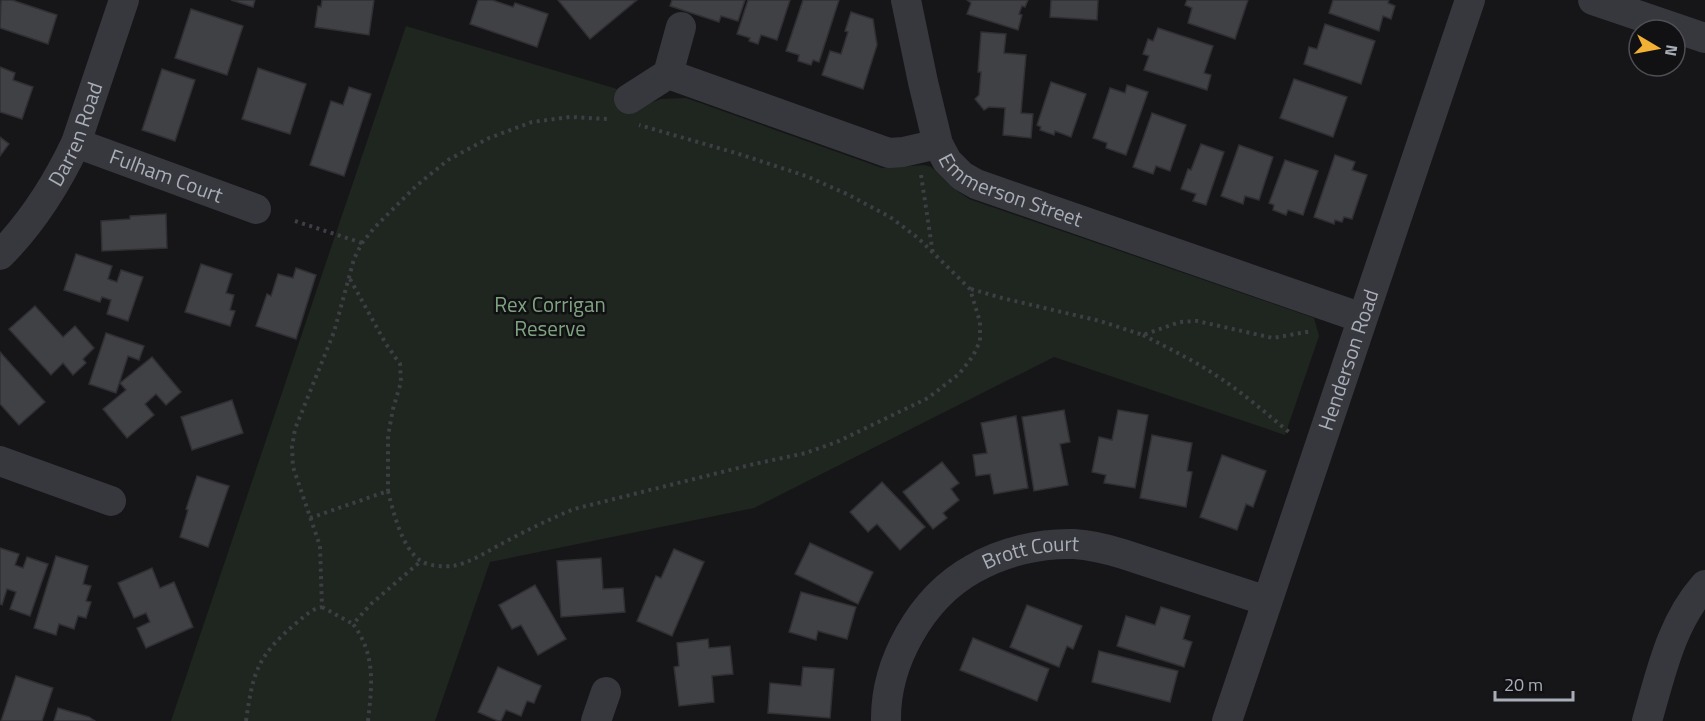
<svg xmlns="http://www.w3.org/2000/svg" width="1705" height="721" font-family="'Titillium Web',sans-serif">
	<rect width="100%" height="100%" fill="#161618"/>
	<path fill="#1e261f" d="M406 26 617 89 638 107 661 99 686 98 882 168 925 165 931 167 953 188 969 199 1314 318 1319 336 1285 435 1054 357 754 508 490 562 435 721H171Z"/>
	<g fill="#404145" stroke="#303034" stroke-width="1.5">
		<path d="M1 0H12L57 15 48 44 0 28Z"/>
		<path d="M231 0H255L253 7Z"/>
		<path d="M322 0H374L369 35 315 27 318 6 321 7Z"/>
		<path d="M478 0H492L513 7 515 3 548 14 537 47 470 24Z"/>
		<path d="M558 0H637L590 39Z"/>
		<path d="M672 0H745L738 21 721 16 719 22 670 6Z"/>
		<path d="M748 0H790L777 40 761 35 758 44 749 41 750 38 737 34Z"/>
		<path d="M803 0H839L819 62 813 60 811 65 798 61 799 55 786 51Z"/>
		<path d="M967 0H1028L1025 7 1022 6 1019 14 1022 15 1018 30 967 14 971 3Z"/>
		<path d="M1051 0H1098L1097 20 1050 17Z"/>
		<path d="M1187 0H1248L1235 39 1188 23 1192 8 1185 5Z"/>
		<path d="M1333 0H1389L1388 3 1395 6 1391 19 1383 16 1379 31 1329 13Z"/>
		<path d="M191 9 243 26 227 75 175 58Z"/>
		<path d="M851 12 873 19 877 45 863 89 822 75 830 51 841 54 848 32 845 31Z"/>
		<path d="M1325 24 1375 41 1361 84 1304 64 1309 47 1317 49Z"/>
		<path d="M1158 28 1213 46 1204 73 1211 75 1207 90 1144 70 1149 56 1143 54 1148 39 1153 41Z"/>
		<path d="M981 32 1006 34 1004 53 1026 55 1021 113 1033 114 1031 138 1003 135 1005 108 989 107 984 110 975 99 979 95 981 72H978Z"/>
		<path d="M0 67 15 73 13 80 33 87 22 119 0 112Z"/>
		<path d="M258 68 306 84 290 134 242 119Z"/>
		<path d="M162 69 195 80 175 141 142 130Z"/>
		<path d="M1294 79 1347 97 1333 137 1280 118Z"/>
		<path d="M1051 82 1086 94 1071 137 1055 131 1054 135 1040 130 1041 127 1037 125Z"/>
		<path d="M1127 85 1148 92 1126 155 1106 148 1107 143 1093 138 1110 88 1125 93Z"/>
		<path d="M349 87 371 94 344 176 310 165 331 101 343 105Z"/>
		<path d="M1152 113 1186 125 1170 171 1156 166 1153 174 1133 167Z"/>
		<path d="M0 137 9 144 0 156Z"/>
		<path d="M1201 144 1224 152 1206 205 1193 201 1196 194 1181 189 1188 169 1191 170Z"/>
		<path d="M1239 145 1273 157 1259 200 1245 196 1243 204 1221 196Z"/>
		<path d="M1335 155 1355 162 1352 170 1367 175 1352 219 1344 217 1342 222 1335 220 1334 224 1314 217Z"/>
		<path d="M1285 160 1318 171 1303 215 1288 210 1286 215 1273 210 1274 205 1269 203Z"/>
		<path d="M166 214 167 248 102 251 101 221 130 219V216Z"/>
		<path d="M76 254 112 266 108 279 117 282 121 270 143 277 128 321 107 314 111 300 102 297 100 302 64 290Z"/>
		<path d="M201 264 232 274 226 293 234 295 230 310 235 311 230 326 185 312Z"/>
		<path d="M296 268 316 275 296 339 256 326 267 294 271 296 278 274 293 278Z"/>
		<path d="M35 306 63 337 75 326 94 348 83 359 86 363 73 375 63 363 51 375 9 329Z"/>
		<path d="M106 333 144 346 139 360 128 356 116 393 89 384Z"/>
		<path d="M0 352 45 402 19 425 0 404Z"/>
		<path d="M152 357 181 392 166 405 156 394 145 404 154 415 127 438 103 409 126 390 120 383Z"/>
		<path d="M232 400 243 433 192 450 181 417Z"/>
		<path d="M1064 410 1070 442 1060 444 1068 485 1034 491 1022 417Z"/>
		<path d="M1118 410 1148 415 1135 488 1104 483 1106 475 1092 472 1099 437 1112 440Z"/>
		<path d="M1016 416 1028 488 994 494 990 474 976 476 973 455 987 453 981 423Z"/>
		<path d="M1152 435 1192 443 1187 471 1192 472 1186 507 1140 498Z"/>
		<path d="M1222 455 1266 471 1253 507 1246 504 1237 530 1200 517Z"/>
		<path d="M942 462 959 483 951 489 959 500 943 513 947 518 933 529 903 492Z"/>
		<path d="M197 476 229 486 208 547 180 537 188 510 186 509Z"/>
		<path d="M882 482 925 527 900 550 877 524 868 532 850 512Z"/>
		<path d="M810 543 873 572 858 604 795 574Z"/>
		<path d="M0 548 19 554 15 565 23 568 27 557 48 564 30 616 10 609 16 592 7 589 2 605 0 604Z"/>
		<path d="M674 549 704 562 672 636 637 621 656 576 661 578Z"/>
		<path d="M56 556 88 566 83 584 91 586 86 601 91 602 86 618 78 616 74 629 59 624 56 635 34 628Z"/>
		<path d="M601 558 603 589 623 588 625 612 561 617 557 561Z"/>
		<path d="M152 568 160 588 174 582 193 627 146 648 137 628 150 622 146 613 134 618 118 583Z"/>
		<path d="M535 585 566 639 538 655 521 625 512 629 499 605Z"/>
		<path d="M801 592 856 607 847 639 818 631 816 640 789 632Z"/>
		<path d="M1027 605 1082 626 1073 649 1067 646 1059 667 1010 647Z"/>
		<path d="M1161 607 1190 616 1183 639 1192 642 1184 667 1117 646 1126 616 1155 625Z"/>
		<path d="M973 638 1049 669 1037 701 960 670Z"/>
		<path d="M708 639 709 648 730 646 733 674 712 676 714 702 679 706 674 667 679 666 677 643Z"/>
		<path d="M1099 651 1178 671 1170 702 1092 682Z"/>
		<path d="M498 667 541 686 534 703 527 701 521 716 506 710 501 721H498L478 712Z"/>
		<path d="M803 667 834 669 830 718 768 713 770 683 801 686Z"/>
		<path d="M16 676 53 688 42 721H1Z"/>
		<path d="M58 708 89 717 95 721H54Z"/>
	</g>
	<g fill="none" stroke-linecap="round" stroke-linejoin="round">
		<g stroke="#3d3f44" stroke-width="4" stroke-dasharray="3 4.5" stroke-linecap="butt">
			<path d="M921 175 933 254"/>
			<path d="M295 221 362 243"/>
			<path d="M350 279 386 344 400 364 401 382 393 409 388 436V491"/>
			<path d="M971 289 1002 298 1100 321 1143 335 1180 322 1197 321 1273 338 1312 331"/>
			<path d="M1143 335C1168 348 1193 360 1217 376 1243 393 1266 413 1290 433"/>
			<path d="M310 518 388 491C393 511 402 549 421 561 428 566 444 567 453 566 470 563 488 551 503 543 527 530 550 519 574 509L754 464 806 453 839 441 928 398 959 374 973 356 980 341V322L970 289 918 238 890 217 847 194 806 176 736 153 639 125"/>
			<path d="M322 607 353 624"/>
			<path d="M246 721C253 672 257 657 295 624 304 617 311 609 322 607L320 546 293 467 292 447 295 429 334 332 354 259 362 243 375 227 416 186 448 160 489 138 532 122 570 117 608 119"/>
			<path d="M368 721C372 685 376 655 353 624L371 604 421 561"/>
		</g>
		<g stroke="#37383d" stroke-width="30">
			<path id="s1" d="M906 0 923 82 938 144 947 161 962 176 976 184 1362 318"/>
			<path d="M1593 0 1705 38"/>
			<path d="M668 74 681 27"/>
			<path d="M629 99 668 74 889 153 903 152 938 144"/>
			<path id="s2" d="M76 143 256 209"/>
			<path id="s3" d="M0 255C32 223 57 183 76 143L124 0"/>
			<path d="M0 461 111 501"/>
			<path d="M596 721 606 692"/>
			<path id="s4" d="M886 721C885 663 921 598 973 569 1002 552 1040 543 1074 544 1091 545 1107 549 1123 554L1267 601"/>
			<path id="s5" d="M1227 721 1470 0"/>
			<path d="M1647 721C1661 673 1671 623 1705 585"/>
		</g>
	</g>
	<g text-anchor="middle" stroke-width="5" stroke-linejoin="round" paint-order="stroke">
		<g font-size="21" fill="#a8adb8" stroke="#111113">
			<text dy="7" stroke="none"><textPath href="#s3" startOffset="144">Darren Road</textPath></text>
			<text dy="7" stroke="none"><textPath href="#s2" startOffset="96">Fulham Court</textPath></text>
			<text dy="7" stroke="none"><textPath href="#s1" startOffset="238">Emmerson Street</textPath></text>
			<text dy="7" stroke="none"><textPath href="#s5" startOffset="381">Henderson Road</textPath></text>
			<text dy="7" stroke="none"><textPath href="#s4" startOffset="244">Brott Court</textPath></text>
		</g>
		<g font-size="21" fill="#7fa381" stroke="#111113">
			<text x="550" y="312">Rex Corrigan<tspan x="550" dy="24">Reserve</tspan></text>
		</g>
	</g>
	<g transform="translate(1657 48) rotate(100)"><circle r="28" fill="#111113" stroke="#4d4f55" stroke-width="1.5"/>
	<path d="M0-4.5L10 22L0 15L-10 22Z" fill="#f2b134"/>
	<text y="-9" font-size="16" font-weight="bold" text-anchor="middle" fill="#a8adb8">N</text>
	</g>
	<path d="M1495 691v9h78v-9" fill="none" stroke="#a8adb8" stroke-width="3"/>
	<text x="1504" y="691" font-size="18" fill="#a8adb8" stroke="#111113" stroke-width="4.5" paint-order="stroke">20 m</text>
</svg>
